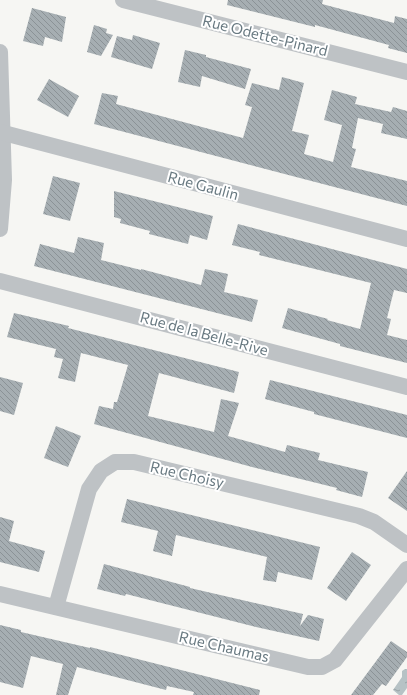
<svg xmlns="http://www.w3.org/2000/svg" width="407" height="695" font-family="Commissioner,sans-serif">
	<defs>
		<pattern id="water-ripples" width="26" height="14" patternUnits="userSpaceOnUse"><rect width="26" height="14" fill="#b6c2c5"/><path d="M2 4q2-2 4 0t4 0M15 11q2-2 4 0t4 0" fill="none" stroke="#98a2a5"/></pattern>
		<pattern id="building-back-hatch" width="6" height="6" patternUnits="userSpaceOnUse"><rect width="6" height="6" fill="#a6aeb2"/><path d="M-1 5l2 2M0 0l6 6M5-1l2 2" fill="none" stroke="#8b9296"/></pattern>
	</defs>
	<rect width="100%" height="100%" fill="#f6f6f3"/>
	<path fill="url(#water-ripples)" d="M405 669H407V688L402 695H399L393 690 402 677V671Z"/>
	<g fill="url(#building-back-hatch)">
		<path d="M228 0H323L322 4 394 23 395 16 407 19V53L388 48 389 45 315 25V27L227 5Z"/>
		<path d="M32 8 66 17 62 42 45 37 43 46 23 41Z"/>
		<path d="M94 25 107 29 106 33 113 35 101 56 87 52Z"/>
		<path d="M133 35 160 43 152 69 111 57 117 36 132 40Z"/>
		<path d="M185 50 206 55V57L251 69 245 89 202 76 200 87 178 82Z"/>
		<path d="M282 77 304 83 292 131 309 135 304 154 333 162 342 125 324 120 332 90 357 97 355 104 391 112 393 107 407 111V139L381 133 383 124 358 118 352 148 356 149 351 167 407 181V206L94 124 102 93 118 96 116 104 243 138 252 107 245 105 252 83 279 90Z"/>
		<path d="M49 79 79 96 68 117 37 100Z"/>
		<path d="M53 176 80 183 70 221 43 214Z"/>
		<path d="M114 191 213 216 207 240 190 235 188 244 149 234 150 231 120 223 121 219 114 217Z"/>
		<path d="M238 224 407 269V293L394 290 387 318 391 319 387 335 407 340V363L340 346V344L282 328 288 308 328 319 327 320 360 329 371 283 259 255 260 252 232 245Z"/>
		<path d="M78 237 104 243 101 260 141 270V269L201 285 205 269 228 274 224 292 258 300 252 322 34 266 40 244 74 253Z"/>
		<path d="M14 313 69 326 68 328 239 372 234 393 159 373 148 416 214 432 221 399 239 403 228 436 285 452 287 445 320 453 318 460 368 472 362 497 336 490 337 488 252 467 94 424 99 406 113 409 114 402H117L128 365 81 353 75 382 58 378 63 359 54 357 56 349 7 337Z"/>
		<path d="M0 377 23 383 14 415 0 411Z"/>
		<path d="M270 380 407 415V438L314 414V412L265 399Z"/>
		<path d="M56 426 81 436 68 467 44 458Z"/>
		<path d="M407 471V511L388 498Z"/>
		<path d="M127 499 320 547 312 580 278 572 276 582 263 580 267 557 176 535 172 556 153 551 158 531 121 522Z"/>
		<path d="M0 517 14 521 9 541 45 551 39 572 0 562Z"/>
		<path d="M352 552 371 565 346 601 327 588Z"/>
		<path d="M104 564 190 587V588L303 614 300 626 308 615 324 619 319 641 256 627 126 594 125 596 97 589Z"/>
		<path d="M0 625 21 630V632L90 648V647L260 690 259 695H193L194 692 167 686 166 690 77 667 68 695H56L63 664 31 656 23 688 0 682Z"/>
		<path d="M391 641 407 652V657L386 686 382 684 373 695H351Z"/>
	</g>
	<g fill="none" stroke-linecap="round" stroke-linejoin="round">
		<g stroke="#bec2c5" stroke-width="16">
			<path d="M123 0 407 72"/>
			<path d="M0 52 4 180 0 229"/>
			<path d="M0 132 407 239"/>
			<path d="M0 281 407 387"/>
			<path d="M0 594 308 667H322L335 660 407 569"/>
			<path d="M56 607 89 489 101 471 115 462H134L359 516 374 522 407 545"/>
		</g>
	</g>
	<g text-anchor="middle" stroke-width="4" stroke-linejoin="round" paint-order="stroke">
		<g font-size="15" fill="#687981" stroke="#fff">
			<text transform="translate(265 36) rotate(14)" y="5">Rue Odette-Pinard</text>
			<text transform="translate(203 186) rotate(15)" y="5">Rue Gaulin</text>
			<text transform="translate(204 334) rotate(15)" y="5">Rue de la Belle-Rive</text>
			<text transform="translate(187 475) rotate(13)" y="5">Rue Choisy</text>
			<text transform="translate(224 647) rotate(13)" y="5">Rue Chaumas</text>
		</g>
	</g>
</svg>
